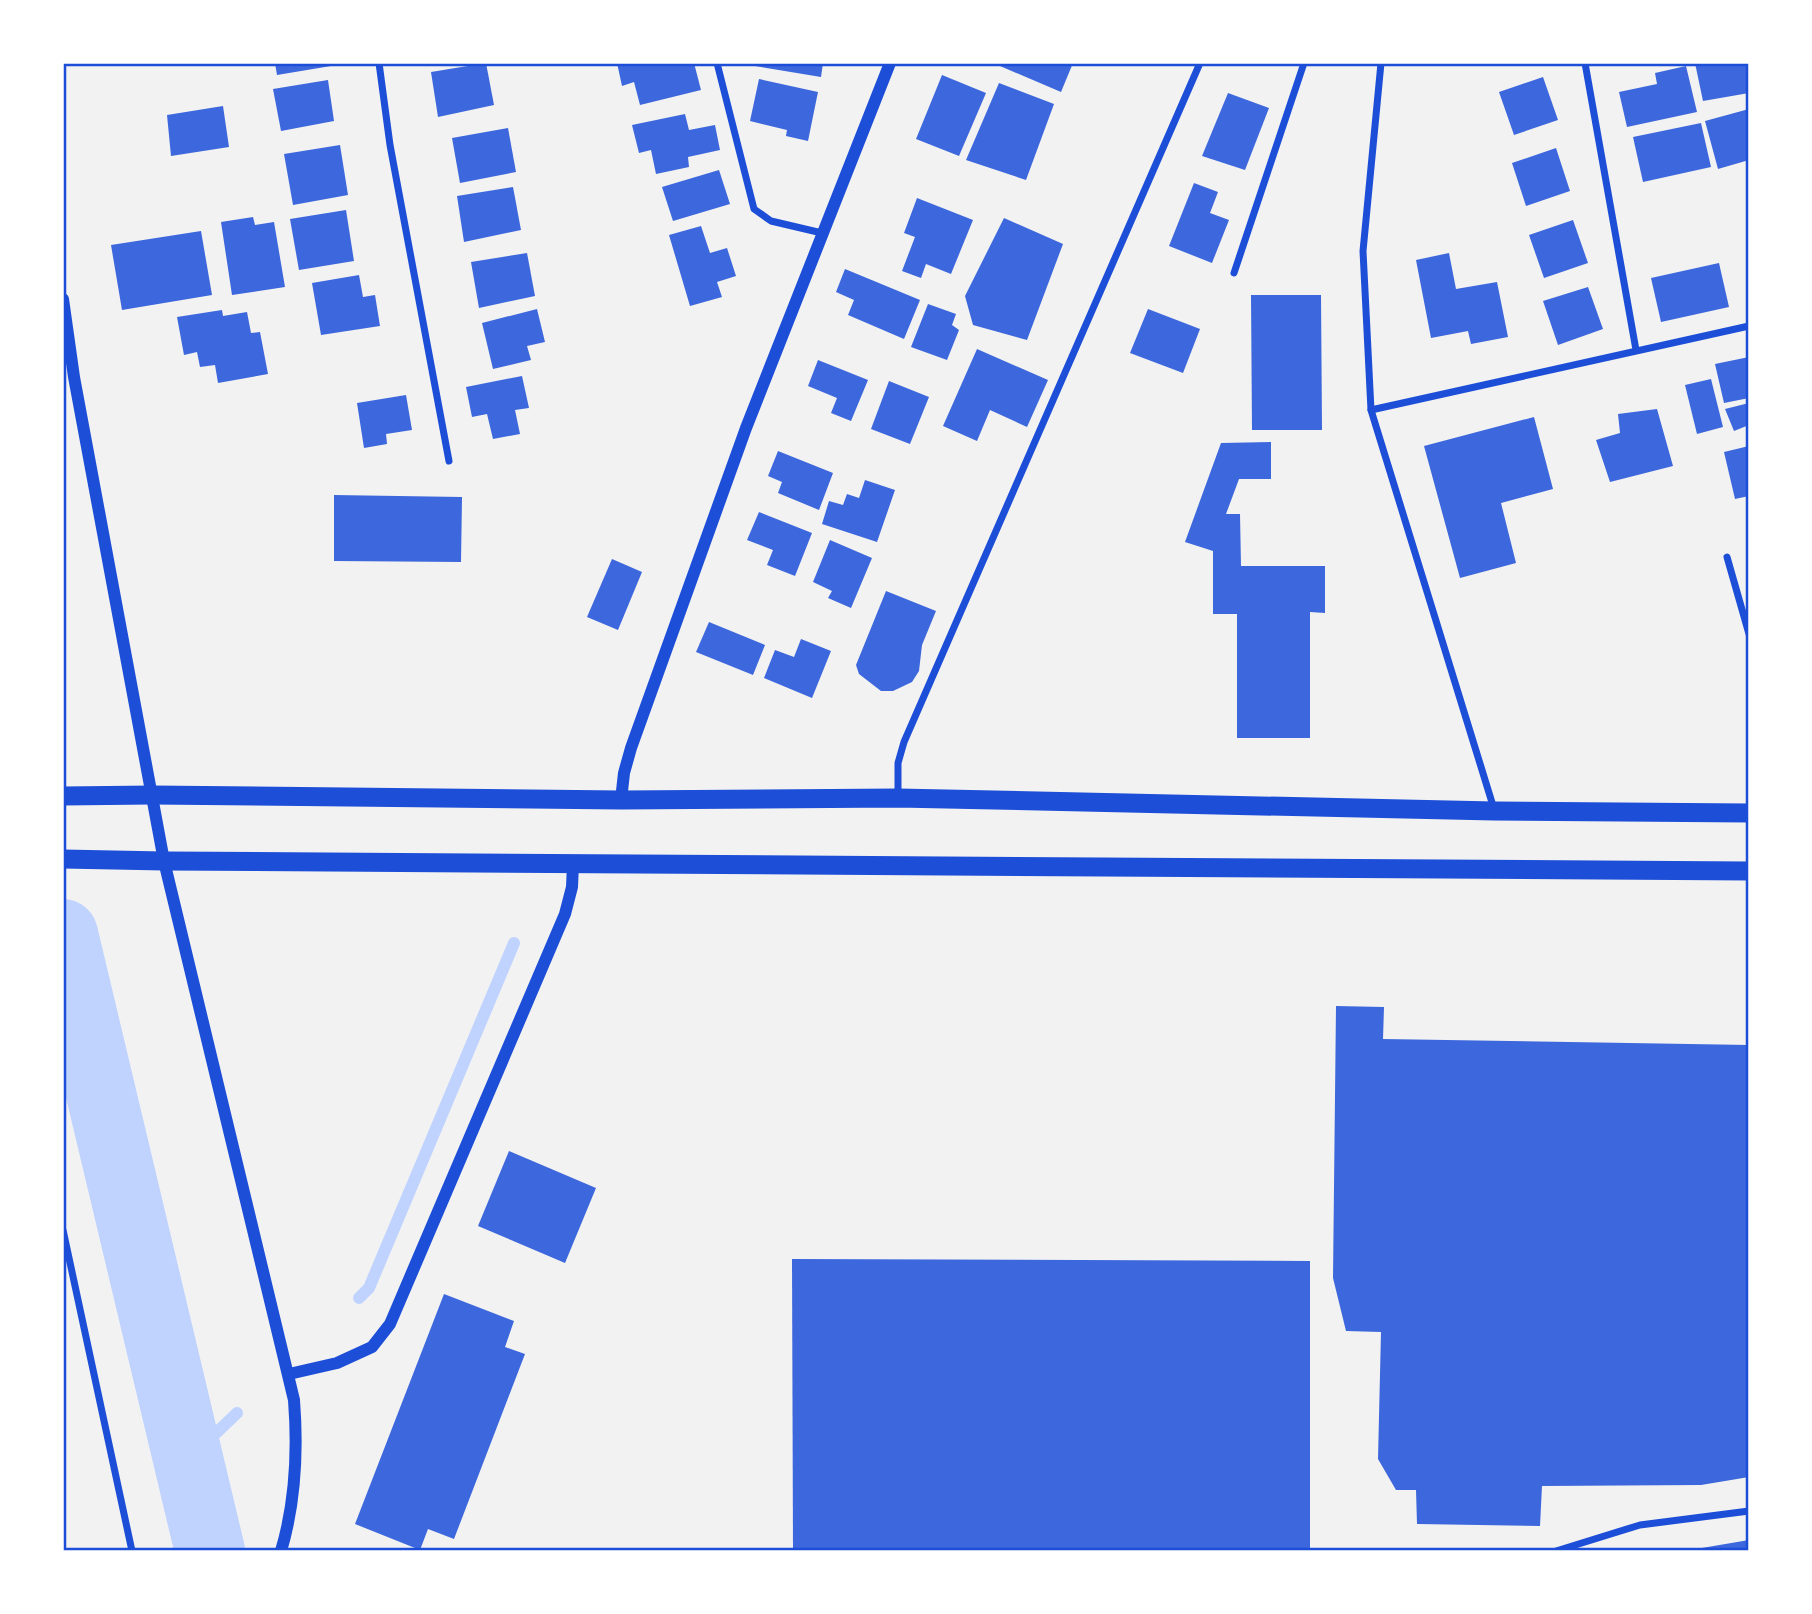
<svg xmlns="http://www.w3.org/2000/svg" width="1812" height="1614" font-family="'Exo 2',sans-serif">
	<rect width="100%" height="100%" fill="#f2f2f2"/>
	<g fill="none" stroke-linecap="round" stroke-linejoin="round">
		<g stroke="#bfd3fe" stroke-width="12">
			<path d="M359 1298 369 1288 514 943"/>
			<path d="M189 1459 237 1413"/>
		</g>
		<path stroke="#bfd3fe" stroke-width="70" d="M63 934 210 1551"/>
	</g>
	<g fill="#3d67dc">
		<path d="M275 63H330L331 66 277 75Z"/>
		<path d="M486 63 494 105 438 117 431 72Z"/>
		<path d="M617 63H694L701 90 640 105 634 82 622 86Z"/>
		<path d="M756 63H823L821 77 755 66Z"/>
		<path d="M993 63H1073L1061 92Z"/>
		<path d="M1695 63H1749V93L1703 101Z"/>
		<path d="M1686 66 1697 112 1627 127 1619 92 1657 84 1655 73Z"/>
		<path d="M942 75 986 93 959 156 916 139Z"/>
		<path d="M1543 77 1558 120 1514 135 1499 92Z"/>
		<path d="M759 79 818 92 808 141 786 136 787 130 750 121Z"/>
		<path d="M328 80 334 121 281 131 273 89Z"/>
		<path d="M999 83 1054 104 1026 180 966 160Z"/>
		<path d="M1228 93 1269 108 1245 170 1202 156Z"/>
		<path d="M223 106 229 147 171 156 167 115Z"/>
		<path d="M1749 109V160L1718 169 1705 121Z"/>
		<path d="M685 114 689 130 715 125 720 150 688 157 689 167 656 174 651 150 639 153 632 125Z"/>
		<path d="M1701 123 1711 167 1643 182 1633 137Z"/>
		<path d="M508 128 516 172 460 183 452 138Z"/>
		<path d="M340 145 348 195 293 205 284 154Z"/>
		<path d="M1556 148 1570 191 1526 206 1512 163Z"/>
		<path d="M719 170 730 204 673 221 662 187Z"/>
		<path d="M1194 183 1218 192 1210 213 1229 220 1212 263 1169 246Z"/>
		<path d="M513 187 521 230 464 242 457 196Z"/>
		<path d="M917 198 973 220 951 274 926 264 921 278 902 271 915 237 904 233Z"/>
		<path d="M346 210 354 261 299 270 290 219Z"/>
		<path d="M253 217 255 225 274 222 285 287 232 295 221 222Z"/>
		<path d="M1004 218 1063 244 1027 340 973 325 965 296Z"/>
		<path d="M1573 220 1588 263 1544 278 1529 235Z"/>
		<path d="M701 226 710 253 727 248 736 276 717 282 722 297 690 306 669 235Z"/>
		<path d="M201 231 212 295 122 310 111 245Z"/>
		<path d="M527 253 535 296 479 308 471 262Z"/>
		<path d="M1449 253 1456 289 1497 282 1508 337 1471 344 1468 331 1431 338 1416 260Z"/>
		<path d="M1719 263 1729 307 1661 322 1651 278Z"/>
		<path d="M845 269 920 300 904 339 848 315 854 300 836 292Z"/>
		<path d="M359 275 363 297 375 295 380 326 321 335 312 283Z"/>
		<path d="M1588 287 1603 329 1558 345 1543 301Z"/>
		<path d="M1251 295H1321L1322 430H1252Z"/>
		<path d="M928 304 956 314 952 325 959 330 947 360 911 347Z"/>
		<path d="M537 309 545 342 527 346 531 360 493 369 482 323Z"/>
		<path d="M1148 309 1200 329 1183 373 1130 353Z"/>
		<path d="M222 310 223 316 247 312 251 333 260 332 268 374 218 383 215 365 200 367 197 352 184 355 177 317Z"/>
		<path d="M977 349 1048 380 1027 427 990 410 977 441 943 426Z"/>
		<path d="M1749 357V398L1724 403 1715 364Z"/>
		<path d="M818 360 868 380 851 421 831 413 837 398 808 386Z"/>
		<path d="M522 376 529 408 515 410 520 434 493 439 487 414 472 417 466 387Z"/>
		<path d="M1711 379 1723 427 1697 434 1685 385Z"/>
		<path d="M889 381 929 397 910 444 871 429Z"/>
		<path d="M406 395 412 430 386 434 387 444 364 448 357 403Z"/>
		<path d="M1749 403V425L1734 431 1725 409Z"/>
		<path d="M1657 409 1673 466 1610 482 1596 440 1620 433 1618 414Z"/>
		<path d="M1534 417 1553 489 1501 503 1516 563 1460 578 1424 446Z"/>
		<path d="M1271 442V479H1239L1226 514H1240L1241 566H1325V613L1310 612V738H1237V614H1213V551L1185 542 1221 443Z"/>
		<path d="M1749 446V496L1735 499 1724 452Z"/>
		<path d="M778 451 833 473 819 510 778 493 782 482 768 476Z"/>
		<path d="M865 480 895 490 877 542 822 524 829 501 843 505 847 494 859 498Z"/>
		<path d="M334 495 462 497 461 562 334 561Z"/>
		<path d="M759 512 812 533 795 576 767 565 773 550 747 540Z"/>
		<path d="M830 540 872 558 851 608 828 598 832 591 813 582Z"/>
		<path d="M612 559 642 572 618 630 587 617Z"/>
		<path d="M886 591 936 611 922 645 919 671 912 682 893 691H881L859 674 856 665Z"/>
		<path d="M709 622 765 645 753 675 696 652Z"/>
		<path d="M801 639 831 651 812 698 764 678 775 650 794 657Z"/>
		<path d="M1336 1006 1384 1007 1383 1039 1749 1045V1477L1701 1485 1542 1486 1540 1526 1417 1524 1416 1490H1396L1378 1459 1381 1332 1346 1331 1333 1278Z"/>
		<path d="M509 1151 596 1188 565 1263 478 1226Z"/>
		<path d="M792 1259 1310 1261V1551H793Z"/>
		<path d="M444 1294 514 1321 505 1347 525 1354 454 1539 428 1529 420 1550 355 1524Z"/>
		<path d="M1749 1540V1551H1690V1550Z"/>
	</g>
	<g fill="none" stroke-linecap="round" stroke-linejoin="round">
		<g stroke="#1d4ed8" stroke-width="7">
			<path d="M379 63 390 145 449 461"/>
			<path d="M717 63 754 209 771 221 822 233"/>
			<path d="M1381 63 1363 251 1371 410 1494 809"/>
			<path d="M1585 63 1636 350"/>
			<path d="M1234 273 1304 63"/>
			<path d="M1371 410 1749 326"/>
			<path d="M1727 557 1749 634"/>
			<path d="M898 798V763L904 742 1200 63"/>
			<path d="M63 1230 132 1551"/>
			<path d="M1556 1551 1640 1525 1749 1511"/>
		</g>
		<g stroke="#1d4ed8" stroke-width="12">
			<path d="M63 299 74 377 164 861 294 1400C298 1452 296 1501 281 1551"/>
			<path d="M621 800 624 773 631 748 746 428 890 63"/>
			<path d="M289 1374 337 1363 372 1347 390 1324 565 914 572 887 573 864"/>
		</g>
		<g stroke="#1d4ed8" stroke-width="19">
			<path d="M63 796 152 795 621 800 898 798 1494 811 1749 813"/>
			<path d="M63 859 164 861 1749 871"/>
		</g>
	</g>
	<rect width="1812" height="1614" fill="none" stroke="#ffffff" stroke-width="130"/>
	<rect x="65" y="65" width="1682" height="1484" fill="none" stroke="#1d4ed8" stroke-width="2.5"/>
</svg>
